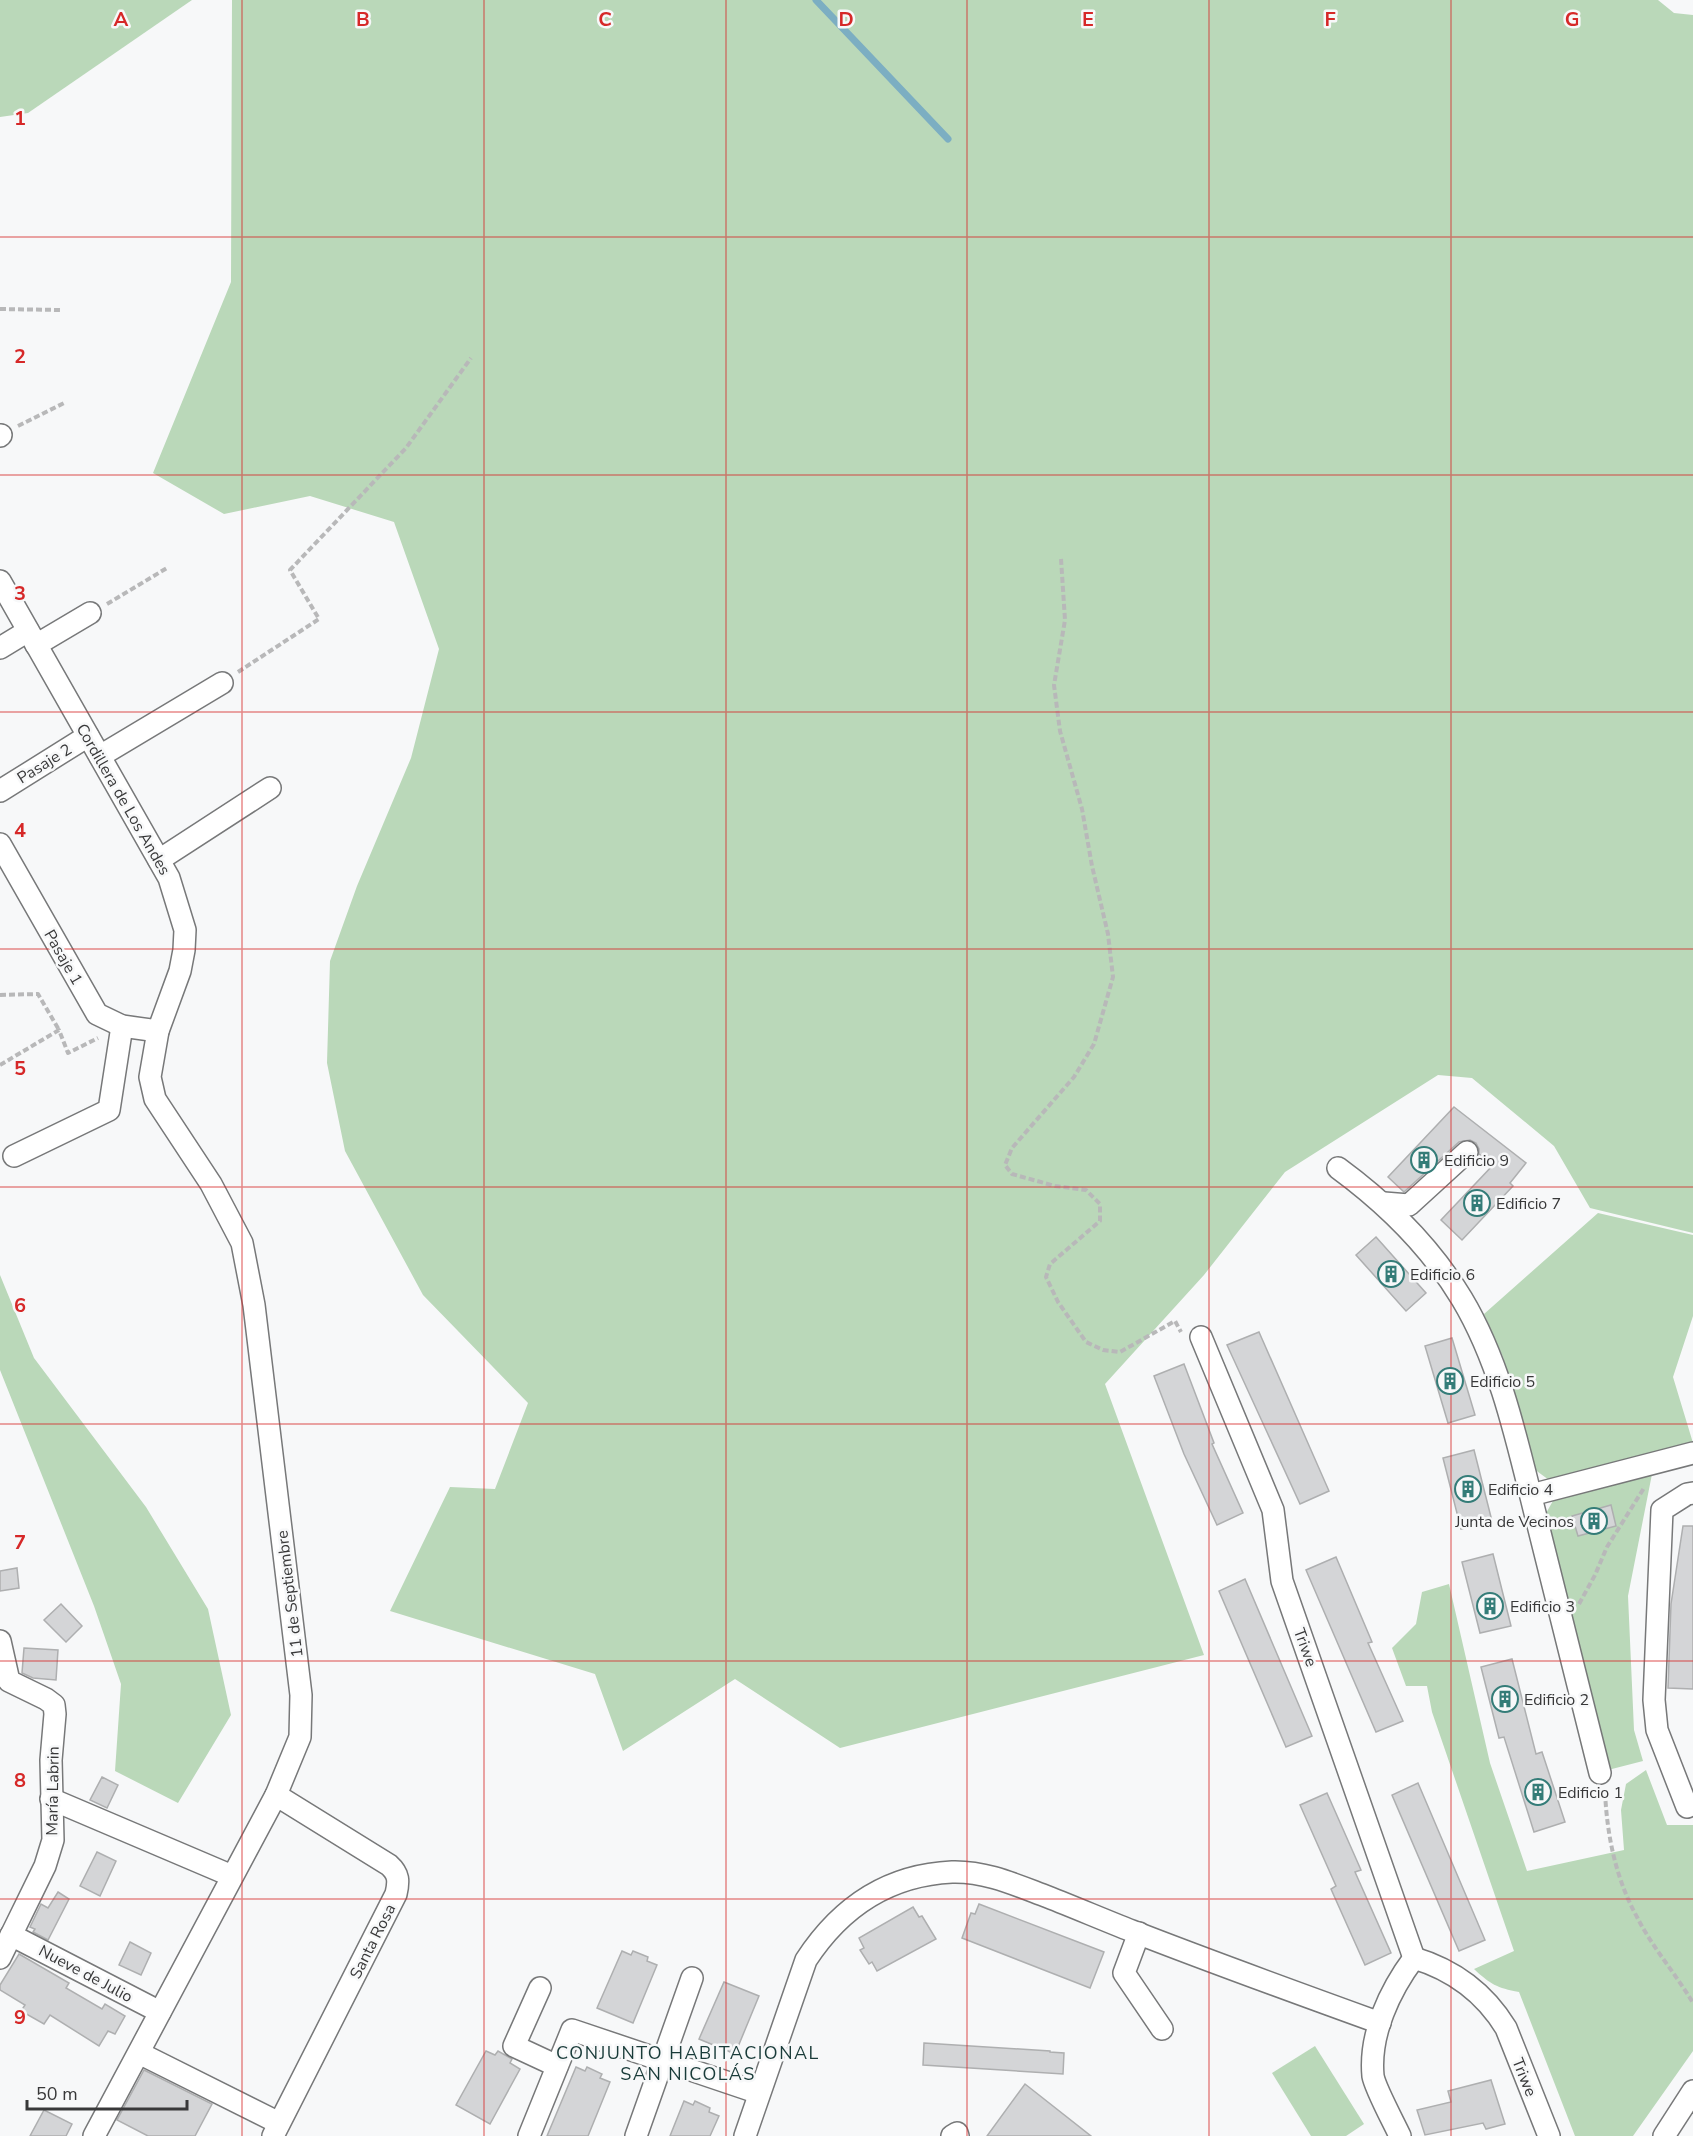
<svg xmlns="http://www.w3.org/2000/svg" width="1693" height="2136" font-family="'Nunito Sans',sans-serif">
	<rect width="100%" height="100%" fill="#f7f8f9"/>
	<g fill="#bad8b9">
		<path d="M0 0H192L28 113 0 117Z"/>
		<path d="M232 0H1658L1674 13 1693 15V1233L1590 1208 1554 1146 1472 1078 1438 1075 1285 1172 1204 1275 1105 1384 1204 1655 840 1748 735 1679 623 1751 595 1674 390 1611 450 1487 495 1489 528 1403 423 1295 345 1151 327 1063 330 961 357 886 411 758 439 649 394 522 310 496 224 514 153 473 231 282Z"/>
		<path d="M1598 1213 1693 1235V1316L1673 1377 1693 1443 1549 1480 1534 1469 1503 1357 1484 1314Z"/>
		<path d="M0 1275 34 1358 146 1507 208 1609 231 1715 178 1803 115 1771 121 1684 94 1606 0 1370Z"/>
		<path d="M1652 1474 1628 1596 1634 1730 1643 1761 1608 1770 1545 1515 1554 1499Z"/>
		<path d="M1449 1584 1490 1763 1527 1871 1624 1850 1621 1810 1626 1784 1646 1770 1667 1825H1693V2051L1633 2136H1575L1519 1992C1497 1988 1490 1984 1474 1969L1514 1951 1432 1712 1427 1686H1406L1392 1648 1416 1624 1422 1592Z"/>
		<path d="M1315 2046 1364 2124 1346 2136H1311L1272 2073Z"/>
	</g>
	<g fill="none" stroke-linecap="round" stroke-linejoin="round">
		<path stroke="#7caec2" stroke-width="7" d="M816 0 948 139"/>
	</g>
	<g fill="#d4d5d7" stroke="#aeafb0" stroke-width="1.5">
		<path d="M1454 1107 1526 1163 1510 1183 1513 1186 1462 1240 1441 1220 1493 1165 1479 1154V1149L1476 1143 1470 1140 1459 1142 1404 1192 1388 1177Z"/>
		<path d="M1376 1237 1426 1293 1406 1311 1356 1255Z"/>
		<path d="M1259 1332 1329 1491 1300 1504 1227 1345Z"/>
		<path d="M1452 1338 1475 1415 1448 1423 1425 1346Z"/>
		<path d="M1184 1364 1214 1443 1212 1444 1243 1513 1217 1525 1184 1454 1154 1376Z"/>
		<path d="M1474 1450 1492 1521 1461 1529 1443 1458Z"/>
		<path d="M1611 1505 1616 1526 1578 1536 1572 1516Z"/>
		<path d="M1683 1526H1693V1689L1668 1688 1671 1604Z"/>
		<path d="M1493 1554 1511 1626 1480 1633 1462 1562Z"/>
		<path d="M1336 1557 1372 1642 1368 1643 1403 1721 1376 1732 1306 1570Z"/>
		<path d="M17 1568 19 1588 0 1591V1571Z"/>
		<path d="M1245 1579 1312 1736 1286 1747 1219 1591Z"/>
		<path d="M61 1604 82 1626 66 1642 44 1620Z"/>
		<path d="M24 1648 58 1650 56 1680 33 1678 22 1673Z"/>
		<path d="M1512 1659 1536 1754 1542 1752 1565 1822 1534 1832 1504 1737 1499 1738 1481 1667Z"/>
		<path d="M102 1777 118 1785 107 1808 90 1800Z"/>
		<path d="M1418 1783 1485 1940 1459 1951 1392 1795Z"/>
		<path d="M1327 1793 1361 1870 1355 1872 1391 1953 1365 1965 1331 1889 1336 1886 1300 1805Z"/>
		<path d="M97 1852 116 1861 100 1896 80 1886Z"/>
		<path d="M58 1892 69 1899 48 1940 33 1932 35 1929 30 1927 41 1904 48 1908Z"/>
		<path d="M979 1904 1104 1952 1090 1988 962 1938 971 1913 975 1914Z"/>
		<path d="M913 1907 919 1917 922 1916 936 1939 877 1971 872 1962 869 1964 860 1950 864 1948 859 1938Z"/>
		<path d="M130 1942 151 1953 141 1975 119 1965Z"/>
		<path d="M622 1951 631 1955 633 1951 648 1957 647 1961 657 1965 633 2023 597 2008Z"/>
		<path d="M19 1954 69 1983 66 1988 102 2009 105 2004 125 2016 115 2034 108 2031 99 2046 50 2015 44 2024 21 2011 25 2005 0 1990V1985Z"/>
		<path d="M724 1982 759 1996 735 2054 699 2039Z"/>
		<path d="M924 2043 1050 2051V2052L1064 2053 1063 2074 923 2065Z"/>
		<path d="M486 2051 495 2055 498 2051 512 2059 510 2063 520 2069 490 2124 456 2105Z"/>
		<path d="M576 2067 585 2071 587 2067 602 2074 600 2078 610 2082 597 2114 588 2136H547Z"/>
		<path d="M144 2070 212 2104 195 2136H148L117 2120Z"/>
		<path d="M1491 2080 1505 2124 1486 2129 1483 2123 1425 2135 1417 2110 1451 2102 1448 2091Z"/>
		<path d="M1025 2084 1091 2136H987Z"/>
		<path d="M684 2101 693 2105 695 2101 710 2108 709 2112 719 2116 710 2136H670Z"/>
		<path d="M44 2110 72 2124 66 2136H30Z"/>
	</g>
	<g fill="none" stroke-linecap="round" stroke-linejoin="round">
		<defs>
			<g id="minor">
				<path d="M0 436 1 435"/>
				<path d="M0 581 169 878 185 930 184 950 180 971 158 1031 150 1077 155 1099 211 1184 242 1243 254 1305 301 1695 300 1737 276 1795 94 2136"/>
				<path d="M36 645 90 613"/>
				<path d="M0 648 28 631"/>
				<path d="M100 756 222 683"/>
				<path d="M0 791 88 736"/>
				<path d="M0 844 97 1014 122 1026 158 1031"/>
				<path d="M159 860 270 788"/>
				<path d="M14 1156 109 1110 122 1026"/>
				<path d="M1338 1168C1387 1204 1430 1246 1462 1299 1502 1366 1518 1446 1537 1521 1558 1605 1579 1689 1600 1773"/>
				<path d="M1384 1203 1409 1205 1467 1152"/>
				<path d="M1201 1337 1273 1510 1282 1581 1414 1958"/>
				<path d="M1531 1495 1693 1453"/>
				<path d="M0 1641 9 1681 46 1699 54 1705 55 1714 51 1760 53 1840 45 1866 0 1958"/>
				<path d="M51 1799 232 1876"/>
				<path d="M1687 1807 1657 1730 1654 1700 1662 1510 1687 1494 1693 1493"/>
				<path d="M1139 1933 1124 1973 1162 2029"/>
				<path d="M11 1935 160 2012"/>
				<path d="M1414 1958C1454 1970 1484 1992 1506 2028L1549 2136"/>
				<path d="M540 1988 514 2046 557 2066"/>
				<path d="M139 2053 279 2123"/>
				<path d="M273 2136 396 1894C399 1881 399 1874 389 1865L276 1795"/>
				<path d="M529 2136 572 2030 759 2093"/>
				<path d="M636 2136 692 1978"/>
				<path d="M745 2136 806 1960C840 1908 887 1875 952 1872 986 1871 1016 1885 1048 1897 1076 1908 1104 1920 1132 1931 1214 1963 1297 1993 1380 2023"/>
				<path d="M952 2136 957 2133 958 2136"/>
				<path d="M1400 2136C1394 2123 1375 2088 1373 2076 1369 2034 1390 1990 1414 1958"/>
				<path d="M1664 2136 1693 2091"/>
			</g>
		</defs>
		<use href="#minor" stroke="#777879" stroke-width="24"/>
		<g stroke="#b8b8b9" stroke-width="4" stroke-dasharray="6 3" stroke-linecap="butt">
			<path d="M0 309 61 310"/>
			<path d="M18 426 66 402"/>
			<path d="M1061 559 1065 620 1054 685 1060 731 1082 809 1092 866 1108 934 1113 977 1094 1044 1074 1077 1012 1148 1005 1165 1012 1174 1055 1186 1086 1190 1100 1204V1221L1050 1264 1046 1277 1058 1302 1086 1342 1103 1350 1120 1352 1175 1321 1181 1332"/>
			<path d="M107 604 167 568"/>
			<path d="M238 672 319 619 290 570 406 448 471 358"/>
			<path d="M0 995 38 994 59 1030"/>
			<path d="M0 1065 59 1030 68 1053 98 1038"/>
			<path d="M1579 1604 1595 1575 1607 1547 1644 1488"/>
			<path d="M1605 1792C1607 1836 1616 1879 1637 1917 1652 1947 1676 1974 1693 2003"/>
		</g>
		<use href="#minor" stroke="#fff" stroke-width="21"/>
	</g>
	<path fill="none" stroke="#d62828" stroke-width="1.5" stroke-opacity="0.55" d="M242 0V2136M484 0V2136M726 0V2136M967 0V2136M1209 0V2136M1451 0V2136M0 237H1693M0 475H1693M0 712H1693M0 949H1693M0 1187H1693M0 1424H1693M0 1661H1693M0 1899H1693"/>
	<defs>
		<symbol id="building-ring" viewBox="-11 -11 22 22"><circle r="9.5" fill="#f7f8f9" stroke="#347c78" stroke-width="1.5"/><path d="M-4-6H4V6H1V3H-1V6H-4ZM-2.5-4.3h1.7v1.8h-1.7ZM.8-4.3h1.7v1.8H.8ZM-2.5-1h1.7V.8h-1.7ZM.8-1h1.7V.8H.8Z" fill="#347c78"/></symbol>
	</defs>
	<g fill-rule="evenodd">
		<use href="#building-ring" x="1409" y="1145" width="30" height="30"/>
		<use href="#building-ring" x="1462" y="1188" width="30" height="30"/>
		<use href="#building-ring" x="1376" y="1259" width="30" height="30"/>
		<use href="#building-ring" x="1435" y="1366" width="30" height="30"/>
		<use href="#building-ring" x="1453" y="1474" width="30" height="30"/>
		<use href="#building-ring" x="1579" y="1506" width="30" height="30"/>
		<use href="#building-ring" x="1475" y="1591" width="30" height="30"/>
		<use href="#building-ring" x="1490" y="1684" width="30" height="30"/>
		<use href="#building-ring" x="1523" y="1777" width="30" height="30"/>
	</g>
	<g text-anchor="middle" stroke-width="5" stroke-linejoin="round" paint-order="stroke">
		<g font-size="16" fill="#383839" stroke="#f7f8f9">
			<text transform="translate(44 763) rotate(-32)" y="6">Pasaje 2</text>
			<text transform="translate(124 799) rotate(60)" y="6">Cordillera de Los Andes</text>
			<text transform="translate(64 957) rotate(60)" y="6">Pasaje 1</text>
			<text transform="translate(289 1594) rotate(-97)" y="6">11 de Septiembre</text>
			<text transform="translate(1306 1647) rotate(70)" y="6">Triwe</text>
			<text transform="translate(52 1791) rotate(-89)" y="6">María Labrin</text>
			<text transform="translate(372 1941) rotate(-63)" y="6">Santa Rosa</text>
			<text transform="translate(86 1973) rotate(28)" y="6">Nueve de Julio</text>
			<text transform="translate(1525 2077) rotate(68)" y="6">Triwe</text>
		</g>
		<g font-size="16" fill="#383839" stroke="#f7f8f9" text-anchor="start">
			<text x="1444" y="1166">Edificio 9</text>
			<text x="1496" y="1209">Edificio 7</text>
			<text x="1410" y="1280">Edificio 6</text>
			<text x="1470" y="1387">Edificio 5</text>
			<text x="1488" y="1495">Edificio 4</text>
			<text x="1574" y="1527" text-anchor="end">Junta de Vecinos</text>
			<text x="1510" y="1612">Edificio 3</text>
			<text x="1524" y="1705">Edificio 2</text>
			<text x="1558" y="1798">Edificio 1</text>
		</g>
		<g font-size="18" letter-spacing="1.5" fill="#193b39" stroke="#f7f8f9">
			<text x="688" y="2059">CONJUNTO HABITACIONAL<tspan x="688" dy="21">SAN NICOLÁS</tspan></text>
		</g>
	</g>
	<g font-size="20" text-anchor="middle" font-weight="bold" fill="#d62828" stroke="#f7f8f9" stroke-width="5" stroke-linejoin="round" paint-order="stroke">
		<text x="121" y="26">A</text>
		<text x="363" y="26">B</text>
		<text x="605" y="26">C</text>
		<text x="846" y="26">D</text>
		<text x="1088" y="26">E</text>
		<text x="1330" y="26">F</text>
		<text x="1572" y="26">G</text>
		<text x="20" y="125">1</text>
		<text x="20" y="363">2</text>
		<text x="20" y="600">3</text>
		<text x="20" y="837">4</text>
		<text x="20" y="1075">5</text>
		<text x="20" y="1312">6</text>
		<text x="20" y="1549">7</text>
		<text x="20" y="1787">8</text>
		<text x="20" y="2024">9</text>
	</g>
	<path d="M27 2100v9h160v-9" fill="none" stroke="#383839" stroke-width="3"/>
	<text x="36" y="2100" font-size="18" fill="#383839" stroke="#f7f8f9" stroke-width="4.5" paint-order="stroke">50 m</text>
</svg>
